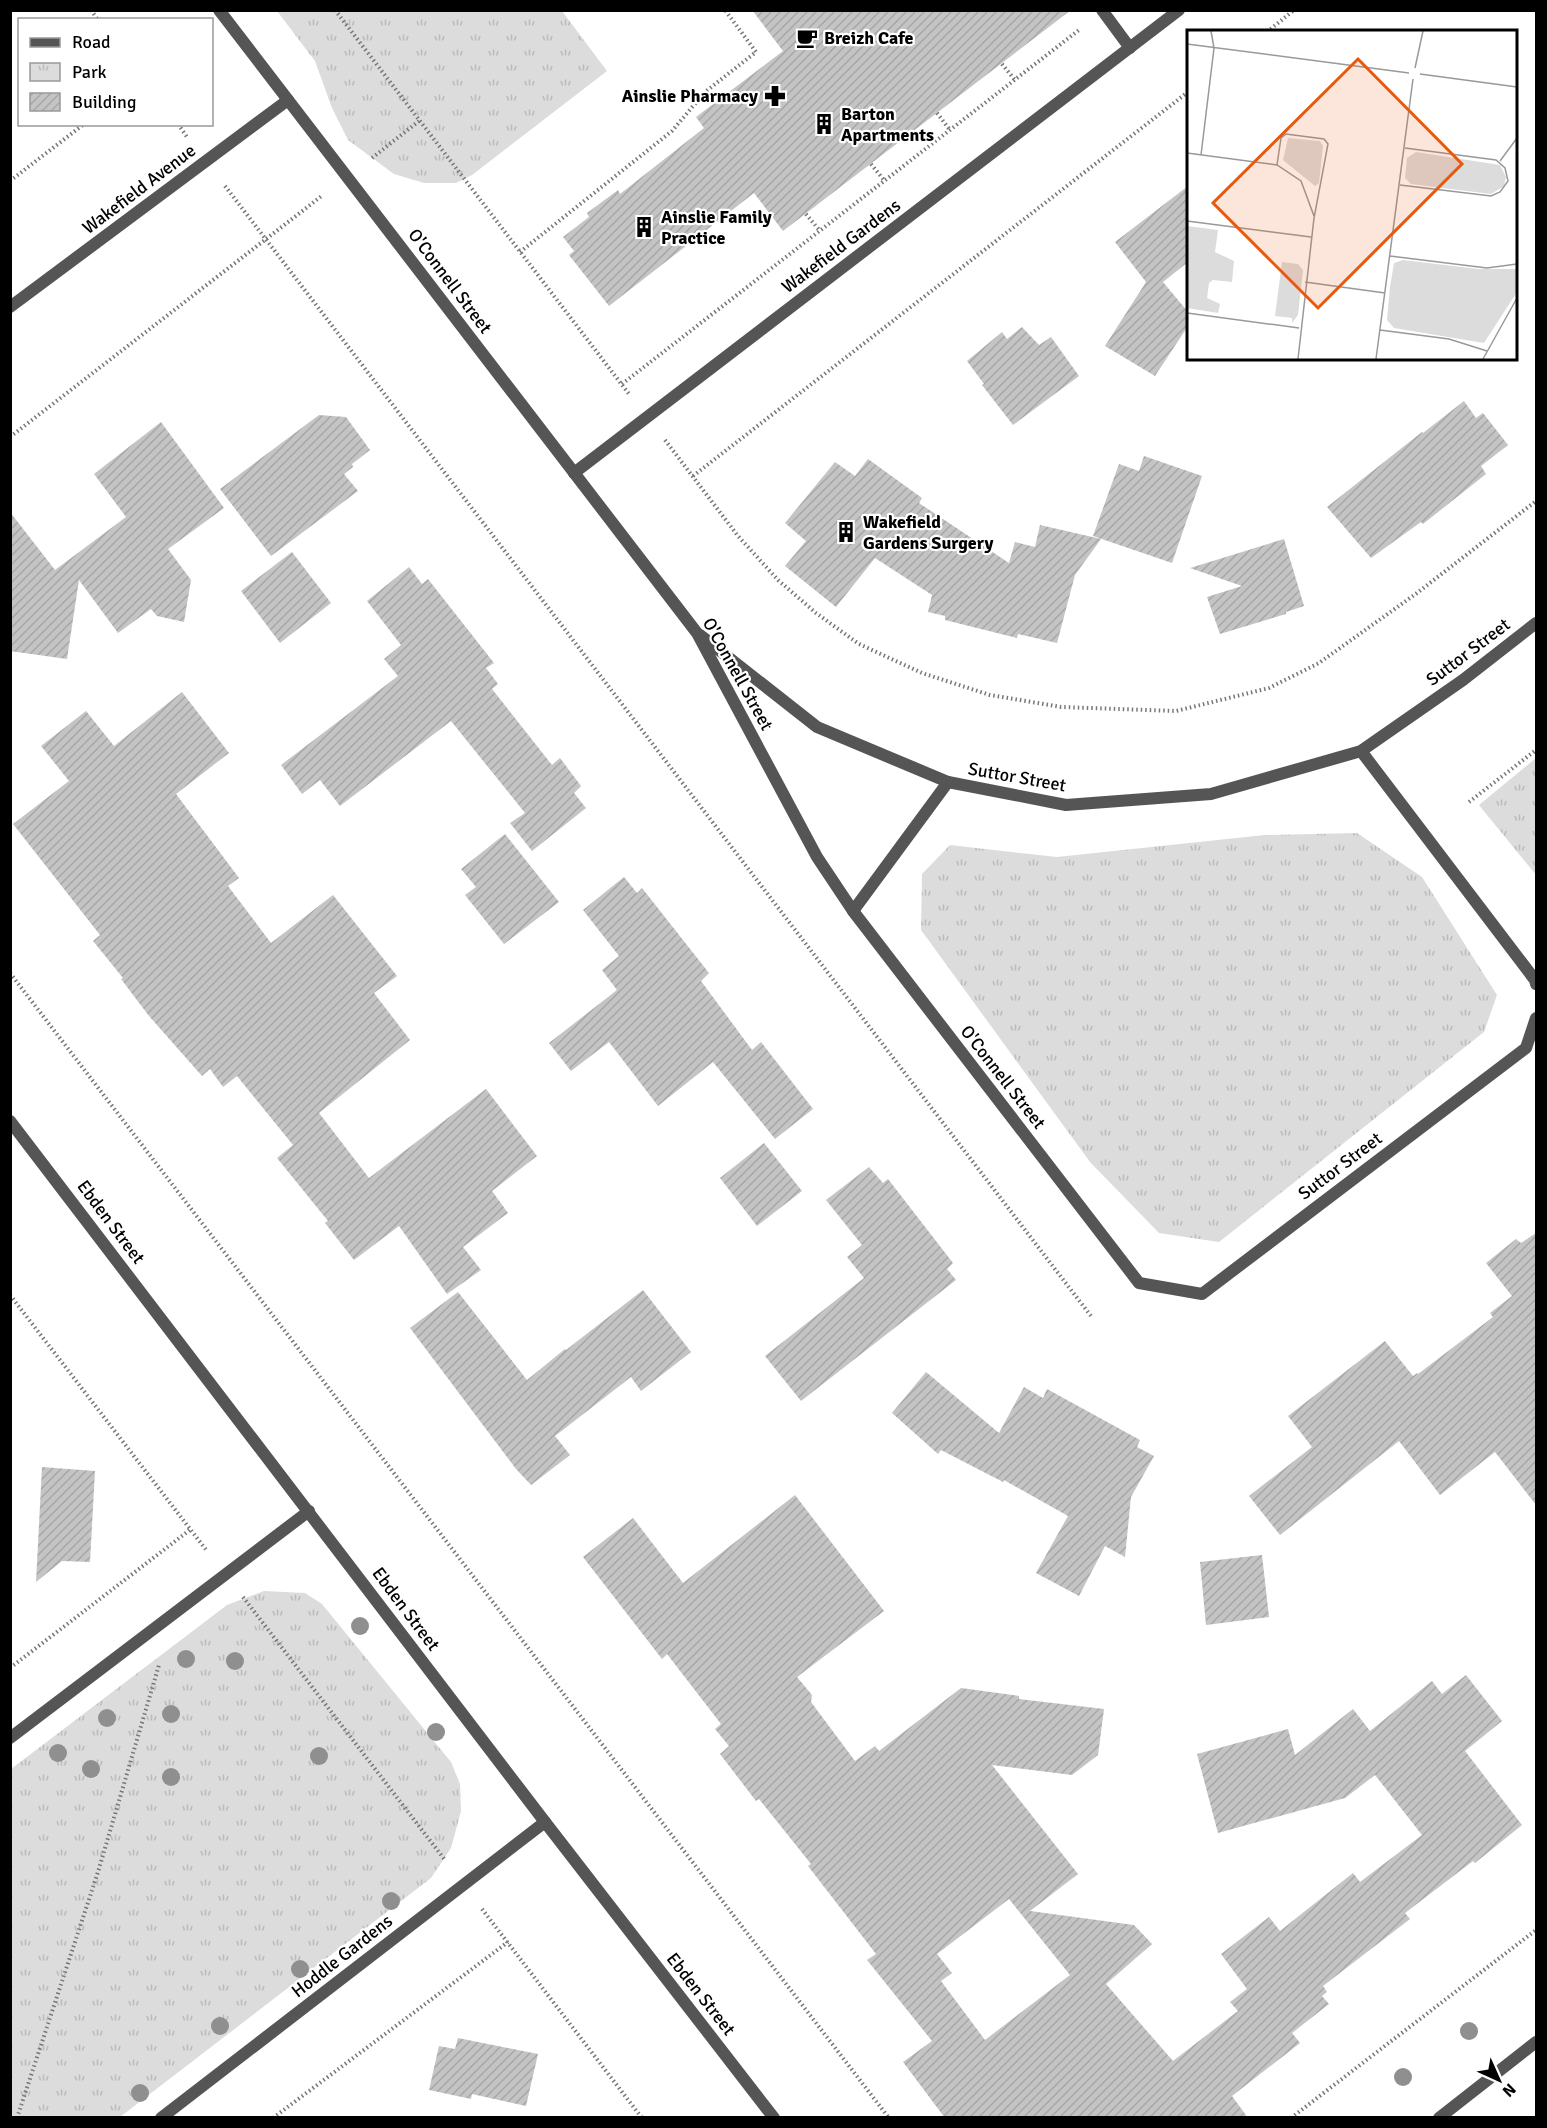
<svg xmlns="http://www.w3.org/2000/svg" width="1547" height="2128" font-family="Signika,sans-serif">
	<defs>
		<pattern id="park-tufts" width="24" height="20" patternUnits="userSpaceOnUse" patternTransform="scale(1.5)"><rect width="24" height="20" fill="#dcdcdc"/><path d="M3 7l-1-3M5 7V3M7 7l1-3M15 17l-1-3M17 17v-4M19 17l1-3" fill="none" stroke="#bbb"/></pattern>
		<pattern id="building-hatch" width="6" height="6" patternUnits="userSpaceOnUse" patternTransform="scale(1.5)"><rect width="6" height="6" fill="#c4c4c4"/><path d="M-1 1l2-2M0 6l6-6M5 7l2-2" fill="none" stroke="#a7a7a7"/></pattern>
	</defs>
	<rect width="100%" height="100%" fill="#fff"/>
	<g fill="url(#park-tufts)">
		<path d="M277 11H562L607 71 472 175 456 183H424L394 174 348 140 332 108 315 61Z"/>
		<path d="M1536 758V875L1479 805Z"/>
		<path d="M1357 833 1422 877 1497 995 1484 1032 1219 1242 1159 1233 1090 1162 921 930 922 874 950 845 1057 857 1265 835Z"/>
		<path d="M264 1591 305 1593 322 1604 451 1762 460 1784 461 1811 451 1848 431 1878 120 2117H11V1769L227 1605Z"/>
	</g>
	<g fill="url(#building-hatch)" fill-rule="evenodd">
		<path d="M752 10H1071L783 231 754 193 609 306 569 255 574 251 563 237 589 217 587 213 618 190 620 194 704 128 696 117 783 51Z"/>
		<path d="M1188 186V262L1163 282 1188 312V326L1155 376 1105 346 1146 282 1115 242Z"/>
		<path d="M1022 327 1039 345 1051 337 1079 376 1013 425 982 385 984 384 967 361 1002 332 1007 339Z"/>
		<path d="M1464 401 1476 418 1483 413 1508 445 1481 466 1486 474 1423 524 1421 522 1371 558 1327 507 1422 432 1423 433Z"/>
		<path d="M319 415 346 417 370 450 352 464 353 467 344 474 358 491 271 556 220 489Z"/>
		<path d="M161 422 224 508 168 549 191 580 184 622 157 616 151 609 118 633 79 580 67 659 10 651V512L55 570 126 517 94 474Z"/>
		<path d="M1144 456 1202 476 1172 563 1093 536 1119 464 1139 471Z"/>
		<path d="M868 459 922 498 919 503 1009 563 1015 542 1035 547 1040 525 1101 539 1075 575 1057 643 1018 634 1017 638 945 620V616L928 612 932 595 875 558 836 607 785 566 806 541 785 523 835 462 855 476Z"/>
		<path d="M1284 539 1304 606 1286 612V614L1220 634 1207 597 1242 586 1190 568Z"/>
		<path d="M292 552 331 603 280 643 241 591Z"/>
		<path d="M409 567 422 584 428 579 494 663 486 668 498 684 492 689 552 765 560 758 581 786 574 793 586 808 532 851 510 823 525 813 451 721 340 806 320 780 302 794 281 765 398 676 384 659 401 645 367 601Z"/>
		<path d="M182 692 229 753 176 794 239 878 228 886 271 943 333 895 397 976 374 993 410 1040 319 1113 369 1178 486 1089 537 1156 492 1191 508 1213 463 1247 481 1270 447 1294 399 1226 354 1260 325 1223 328 1221 277 1158 293 1145 237 1076 223 1087 210 1069 202 1076 149 1016 121 979 123 978 93 941 100 935 13 824 69 781 41 746 86 711 114 746Z"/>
		<path d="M505 834 559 902 504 944 465 895 476 887 461 869Z"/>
		<path d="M624 877 637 893 642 888 709 973 701 981 752 1050 761 1042 813 1109 775 1139 713 1062 658 1106 609 1042 571 1071 549 1043 617 990 602 970 619 956 583 910Z"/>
		<path d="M764 1143 802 1191 757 1226 720 1178Z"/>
		<path d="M869 1167 883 1183 888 1179 953 1263 947 1269 956 1280 801 1401 765 1356 864 1278 847 1257 862 1245 826 1200Z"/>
		<path d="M1536 1233V1505L1495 1452 1440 1495 1399 1441 1280 1535 1249 1496 1312 1447 1288 1416 1385 1341 1413 1376 1417 1373 1418 1374 1493 1317 1490 1313 1512 1296 1486 1263 1516 1239 1521 1243Z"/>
		<path d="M643 1290 691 1352 641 1391 631 1377 555 1436 570 1455 531 1485 516 1469 410 1328 458 1292 527 1380 565 1349 566 1350Z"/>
		<path d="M926 1372 999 1433 1024 1387 1043 1398 1047 1389 1140 1440 1137 1447 1154 1456 1131 1497 1125 1557 1105 1546 1079 1596 1036 1573 1068 1516 1004 1480 1003 1482 941 1450 938 1454 892 1413Z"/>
		<path d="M42 1467 95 1471 90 1562 62 1561 36 1582Z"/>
		<path d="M795 1495 884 1611 797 1677 812 1695 811 1702 855 1761 875 1746 879 1751 961 1688 1019 1696V1699L1104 1709 1098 1755 1072 1775 992 1765 1078 1874 1030 1911 1134 1925 1152 1944 1106 1984 1173 2061 1238 2011 1230 2002 1247 1989 1221 1954 1269 1917 1280 1931 1353 1873 1360 1882 1422 1835 1375 1775 1345 1798 1218 1833 1197 1754 1288 1729 1295 1755 1353 1709 1370 1731 1432 1681 1442 1694 1466 1675 1502 1721 1465 1751 1522 1825 1475 1863 1473 1861 1405 1913 1410 1919 1323 1986 1327 1992 1322 1996 1329 2004 1292 2033 1300 2043 1232 2096 1248 2118H945L903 2062 932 2041 867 1960 876 1954 808 1866 811 1864 759 1799 756 1801 720 1754 729 1746 715 1729 721 1724 667 1654 662 1659 583 1557 633 1518 683 1583ZM1009 1899 1070 1975 985 2040 941 1981 952 1973 937 1954Z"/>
		<path d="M1262 1555 1269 1617 1206 1625 1200 1562Z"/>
		<path d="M458 2038 538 2054 526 2106 472 2094 471 2099 429 2090 439 2046 455 2049Z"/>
	</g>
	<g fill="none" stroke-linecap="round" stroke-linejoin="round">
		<g stroke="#777" stroke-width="4" stroke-dasharray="1.5 3" stroke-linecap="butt">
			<path d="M91 10 98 20"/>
			<path d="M335 10 629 394"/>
			<path d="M1267 32 1294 10"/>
			<path d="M1002 64 1015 80"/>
			<path d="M937 113 950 130"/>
			<path d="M178 124 187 137"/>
			<path d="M372 158 419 121"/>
			<path d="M871 164 884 180"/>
			<path d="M10 181 84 124"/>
			<path d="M225 186 1091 1316"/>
			<path d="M806 214 820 231"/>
			<path d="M520 252 672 131 705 92 756 52 725 10"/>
			<path d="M622 384 1079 30"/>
			<path d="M10 437 323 195"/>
			<path d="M665 440 738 536 778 580 816 613 859 644 922 673 990 695 1061 707 1176 711 1269 688 1319 663 1417 593 1536 501"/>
			<path d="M693 476 1188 92"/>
			<path d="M1469 802 1536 750"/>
			<path d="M10 973 889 2118"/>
			<path d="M10 1295 207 1551"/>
			<path d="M243 1597 445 1860"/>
			<path d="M10 1668 191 1529"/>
			<path d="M482 1909 642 2118"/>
			<path d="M17 2118 98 1872 159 1665"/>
			<path d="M273 2118 508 1942"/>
			<path d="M1291 2118 1536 1930"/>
		</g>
		<path stroke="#555" stroke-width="12" d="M1102 10 1130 48"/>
		<g stroke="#555" stroke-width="12">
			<path d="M219 10 697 633 817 857 853 911 1139 1283 1202 1294 1526 1048 1536 1018"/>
			<path d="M10 307 288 100"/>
			<path d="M574 473 1179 10"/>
			<path d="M700 635 817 727 948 782 1066 805 1211 794 1361 751 1463 680 1536 623"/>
			<path d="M1361 751 1535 980 1536 984"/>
			<path d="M853 911 948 782"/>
			<path d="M10 1121 545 1822 774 2118"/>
			<path d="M10 1738 309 1511"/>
			<path d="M161 2118 545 1822"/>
			<path d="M1439 2118 1536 2042"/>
		</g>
	</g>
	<g fill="#8f8f8f">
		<circle cx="360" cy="1626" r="9"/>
		<circle cx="186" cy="1659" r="9"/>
		<circle cx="235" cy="1661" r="9"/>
		<circle cx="171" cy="1714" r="9"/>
		<circle cx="107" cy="1718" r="9"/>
		<circle cx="436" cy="1732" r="9"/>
		<circle cx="58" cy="1753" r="9"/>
		<circle cx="319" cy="1756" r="9"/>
		<circle cx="91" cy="1769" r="9"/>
		<circle cx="171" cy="1777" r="9"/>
		<circle cx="391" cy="1901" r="9"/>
		<circle cx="300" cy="1969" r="9"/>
		<circle cx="220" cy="2026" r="9"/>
		<circle cx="1469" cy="2031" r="9"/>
		<circle cx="1403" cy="2077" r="9"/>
		<circle cx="140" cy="2093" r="9"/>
	</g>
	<defs>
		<symbol id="cafe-bare" viewBox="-9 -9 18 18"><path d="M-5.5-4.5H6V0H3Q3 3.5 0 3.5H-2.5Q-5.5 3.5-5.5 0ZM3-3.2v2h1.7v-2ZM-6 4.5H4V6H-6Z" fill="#000" stroke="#fff" stroke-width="2.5" paint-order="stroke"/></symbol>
		<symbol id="pharmacy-bare" viewBox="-9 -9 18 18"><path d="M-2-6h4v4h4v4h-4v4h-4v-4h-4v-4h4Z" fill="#000" stroke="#fff" stroke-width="2.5" paint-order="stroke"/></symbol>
		<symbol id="building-bare" viewBox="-9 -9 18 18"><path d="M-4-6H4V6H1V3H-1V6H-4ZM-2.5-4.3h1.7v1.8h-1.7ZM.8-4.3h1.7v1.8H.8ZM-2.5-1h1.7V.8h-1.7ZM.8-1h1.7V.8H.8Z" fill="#000" stroke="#fff" stroke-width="2.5" paint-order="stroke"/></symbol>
	</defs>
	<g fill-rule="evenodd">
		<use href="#cafe-bare" x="792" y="23" width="30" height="30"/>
		<use href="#pharmacy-bare" x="760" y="81" width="30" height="30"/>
		<use href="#building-bare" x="809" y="109" width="30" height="30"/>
		<use href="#building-bare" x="629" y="212" width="30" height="30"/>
		<use href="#building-bare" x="831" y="517" width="30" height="30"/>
	</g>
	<g text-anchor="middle" stroke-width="4.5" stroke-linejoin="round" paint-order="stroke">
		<g font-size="18" font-weight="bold" fill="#000" stroke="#fff" text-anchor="start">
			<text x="824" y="44">Breizh Cafe</text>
			<text x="758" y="102" text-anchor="end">Ainslie Pharmacy</text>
			<text x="841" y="120">Barton<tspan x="841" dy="21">Apartments</tspan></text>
			<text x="661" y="223">Ainslie Family<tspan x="661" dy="21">Practice</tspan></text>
			<text x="863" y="528">Wakefield<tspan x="863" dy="21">Gardens Surgery</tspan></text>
		</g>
		<g font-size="18" fill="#000" stroke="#fff">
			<text transform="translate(139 189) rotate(-37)" y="6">Wakefield Avenue</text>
			<text transform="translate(841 246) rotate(-37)" y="6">Wakefield Gardens</text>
			<text transform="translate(450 281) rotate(53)" y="6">O'Connell Street</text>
			<text transform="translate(1468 652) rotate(-37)" y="6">Suttor Street</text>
			<text transform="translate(738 674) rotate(61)" y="6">O'Connell Street</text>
			<text transform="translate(1017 777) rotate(10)" y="6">Suttor Street</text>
			<text transform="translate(1003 1077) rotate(52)" y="6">O'Connell Street</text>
			<text transform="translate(1340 1166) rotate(-37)" y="6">Suttor Street</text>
			<text transform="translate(111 1222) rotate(53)" y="6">Ebden Street</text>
			<text transform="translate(406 1609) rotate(53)" y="6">Ebden Street</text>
			<text transform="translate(342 1956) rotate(-38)" y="6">Hoddle Gardens</text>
			<text transform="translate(701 1994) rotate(52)" y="6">Ebden Street</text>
		</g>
	</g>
	<g transform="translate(1187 30)">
		<rect width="330" height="330" fill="#fff"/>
		<path d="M101 108 133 111 136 116 132 153 128 156 96 130ZM229 122 313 135 319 147 317 156 304 164 224 154 218 148 220 128ZM0 196 31 200 28 222 47 231 45 252 26 250 22 253 20 268 33 274 31 283 0 278ZM216 230 291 239H330V262L297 313 207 298 200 290 203 257 207 233ZM95 232 111 234 116 240 111 285 105 293V288L88 286Z" fill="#dcdcdc"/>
		<path fill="none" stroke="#999" stroke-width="1.5" d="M0 14 222 43M228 38 236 1M233 44 330 57M0 123 90 135 114 151 127 186M14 125 27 18 24 1M313 131 330 108M90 135 94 108 99 104 137 109 141 114 127 188 111 329M213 155 304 166 313 162 321 151 318 138 309 130 218 118M0 191 124 207M203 226 300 238 330 234M118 252 198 263M0 283 112 298M193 300 262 309 300 321M189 329 226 49M296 329 330 268"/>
		<path fill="#e8590c" fill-opacity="0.15" stroke="#e8590c" stroke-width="3" d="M171 29 275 134 131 278 26 173Z"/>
		<rect width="330" height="330" fill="none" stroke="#000" stroke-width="3"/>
	</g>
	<rect width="1547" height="2128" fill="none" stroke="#000000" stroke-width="24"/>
	<rect x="18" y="18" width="195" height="108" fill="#ffffff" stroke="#999999" stroke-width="1.5"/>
	<rect x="30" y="38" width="30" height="9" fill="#555555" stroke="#999999" stroke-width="1.5"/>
	<text x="72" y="48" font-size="18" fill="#000000">Road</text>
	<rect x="30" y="63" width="30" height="18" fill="url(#park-tufts)" stroke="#999999" stroke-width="1.5"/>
	<text x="72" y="78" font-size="18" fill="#000000">Park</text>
	<rect x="30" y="93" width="30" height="18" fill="url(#building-hatch)" stroke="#999999" stroke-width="1.5"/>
	<text x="72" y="108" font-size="18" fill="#000000">Building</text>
	<g transform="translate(1499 2080) rotate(135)" stroke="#ffffff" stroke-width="4.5" paint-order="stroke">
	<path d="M0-4.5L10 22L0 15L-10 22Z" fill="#000000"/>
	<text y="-9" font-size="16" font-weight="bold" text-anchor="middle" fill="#000000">N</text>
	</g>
</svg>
